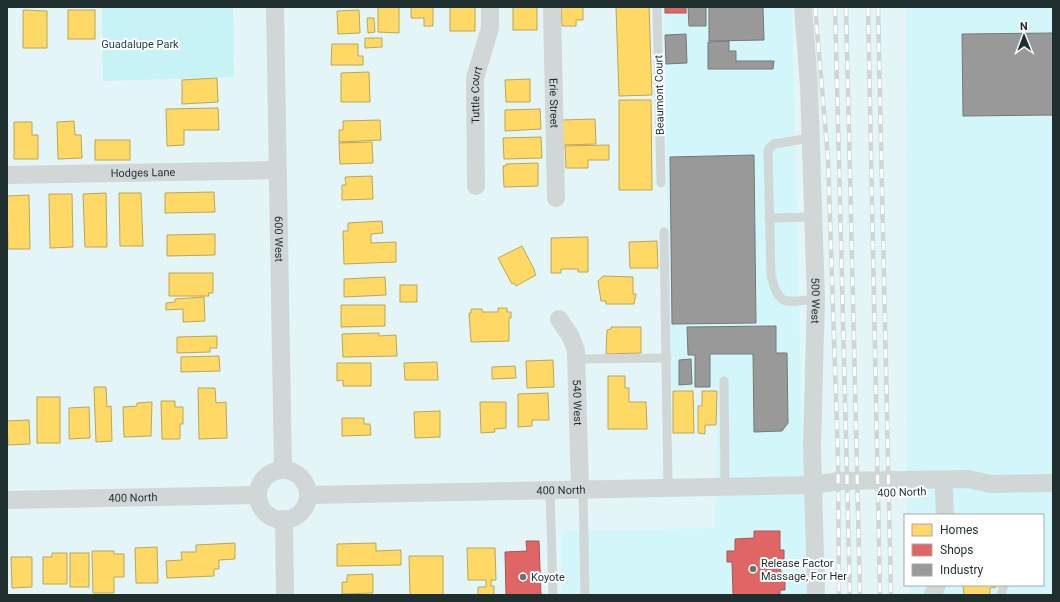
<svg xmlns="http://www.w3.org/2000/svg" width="1060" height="602" font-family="Roboto,sans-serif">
	<rect width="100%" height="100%" fill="#e3f5f7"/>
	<g fill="#d2f6fa">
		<path d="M664 7H792L806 595H561V531L715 528 718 387 670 389Z"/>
		<path d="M906 7H1053V595H909V585H1043V515H907Z"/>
	</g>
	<path fill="#c7f2f6" d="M102 7H233L234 77 103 81Z"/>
	<g fill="#ffd966" stroke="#bca656">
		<path d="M378 7H399V33L378 32Z"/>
		<path d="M411 7H433V26H424V18H411Z"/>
		<rect x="450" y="7" width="25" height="24"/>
		<rect x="513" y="7" width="24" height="23"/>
		<path d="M561 7H583V20H576V26H562Z"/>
		<path d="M616 7H649L652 95 619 96Z"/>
		<path d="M23 10 47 11V48H23Z"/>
		<rect x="68" y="10" width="27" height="29"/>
		<path d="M359 10 360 33 338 34 337 11Z"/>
		<path d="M367 18H374L375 32 368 33Z"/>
		<path d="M365 38H382V47L365 48Z"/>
		<path d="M332 44H358V56H363V65H331Z"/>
		<path d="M369 72 370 102H341V73Z"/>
		<path d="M217 78 218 102 182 104V80Z"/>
		<path d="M530 79V102H506L505 80Z"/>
		<path d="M619 100H651L652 190H619Z"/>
		<path d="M218 108 219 130H184V145L167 146 166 109Z"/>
		<path d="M540 109 541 129 505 131V110Z"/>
		<path d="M595 119 596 144 562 145V120Z"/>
		<path d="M380 120 381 140 339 142V130H343V121Z"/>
		<path d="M74 121 75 135H81L82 158 58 159 57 122Z"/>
		<path d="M14 122H32V135H38V159H14Z"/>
		<path d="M541 137 542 158 504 159 503 138Z"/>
		<rect x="95" y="140" width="35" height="20"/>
		<path d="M372 142 373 163 340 164 339 143Z"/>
		<path d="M609 145V160H588V168H566L565 146Z"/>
		<path d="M538 163V186L504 187 503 166H506V164Z"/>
		<path d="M372 176 373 199 342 200V185H346L345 177Z"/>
		<path d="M214 192 215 212 165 213V193Z"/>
		<path d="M106 193 107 247H85L83 194Z"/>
		<path d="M119 193H141L143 246H120Z"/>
		<path d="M49 194H72L73 247 50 248Z"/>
		<path d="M29 195 30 249H8L7 196Z"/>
		<path d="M382 221 383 233 371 234V243L396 242V262L344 264 343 231H348V223Z"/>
		<path d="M215 234V255L167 256V235Z"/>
		<path d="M588 237V272H578V269H561V273H551V238Z"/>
		<path d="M657 241 658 268H630L629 242Z"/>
		<path d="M522 246 535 271H534L536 275 516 286 514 283 512 284 498 258Z"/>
		<path d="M169 273H213V293H208L209 296H169Z"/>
		<path d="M603 276 633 277V294H636L634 304H606V301H601L598 281Z"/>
		<path d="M385 277 386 295 344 297V279Z"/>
		<rect x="400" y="285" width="17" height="17"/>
		<path d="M204 297 205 321 183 322V309L166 310V303L175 302V299Z"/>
		<path d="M341 305H385V326L341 327Z"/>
		<path d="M498 308H507V312H511V318H509V341L471 342 469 313H471V309H482V312H498Z"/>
		<path d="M611 327H641V353L606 354 607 330 611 329Z"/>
		<path d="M379 333V336L396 335 397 356 343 357 342 334Z"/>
		<path d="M217 336V348H210V352L177 353V337Z"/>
		<path d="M219 356 220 371 181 372V357Z"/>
		<path d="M553 360 554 387 527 388 526 361Z"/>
		<path d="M437 362 438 380H405L404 363Z"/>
		<path d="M337 363H371V386H343V380L337 381Z"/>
		<path d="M515 366 516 378 492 379V367Z"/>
		<path d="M608 376H625V388H629V402H646L647 429H608Z"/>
		<path d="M94 387H106L107 407 111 406 112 441 96 442Z"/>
		<path d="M198 388H215L216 403 226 402 227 438 199 439Z"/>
		<path d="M673 391H693L694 433H673Z"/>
		<path d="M702 391H717L716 425H705V434L698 433V406H702Z"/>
		<path d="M548 393 549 420H532V426L518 427V394Z"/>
		<rect x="37" y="397" width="23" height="46"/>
		<path d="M161 401H175V407H183V424H180V439H162Z"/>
		<path d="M152 402 151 436 124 437 123 407 137 406V403Z"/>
		<path d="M480 402H506V428L494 429 495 432 481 433Z"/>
		<path d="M89 407 90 438 69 439V408Z"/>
		<path d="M440 411V437L415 438 414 412Z"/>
		<path d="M342 418H364V424H370L371 435 342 436Z"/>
		<path d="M29 420 30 444 8 445 7 421Z"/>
		<path d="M235 543V559L219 560V569H214V576L167 578 166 561 182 560 181 552H196V545Z"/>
		<path d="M376 543V551L401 550V565L337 566V544Z"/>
		<path d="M157 547 158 583H136L135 548Z"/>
		<path d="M467 548H495L496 580H491V586H494V595H478V587H486V580H468Z"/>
		<path d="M92 551H114V554H124V577H114V593H93Z"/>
		<path d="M52 553H67V584H43V557H52Z"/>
		<rect x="70" y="553" width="19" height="34"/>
		<path d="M409 556H443V595H410Z"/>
		<path d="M11 557H32V587L12 588Z"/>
		<path d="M373 574V593L342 594V582H347V575Z"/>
		<path d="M963 585H996V587L990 588V595H964Z"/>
	</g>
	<g fill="#e06666" stroke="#a65656">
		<rect x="665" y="7" width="21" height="6"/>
		<path d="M754 531H780V550H784V565H780L781 573H785V590H780V595H733L732 562H727V551H735V539L754 538Z"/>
		<path d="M526 541H539L541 595H506L505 552 527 551Z"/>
	</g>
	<g fill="#999" stroke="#74797a">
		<path d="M688 7H706V26H689Z"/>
		<path d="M709 7H763L764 40 709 41Z"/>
		<path d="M1053 33V115L963 116 962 34Z"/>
		<path d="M686 34 687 63 666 64 665 35Z"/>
		<path d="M729 41V51H736V61H774L773 69H708V42Z"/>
		<path d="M754 155 756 323 672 324 670 157Z"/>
		<path d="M776 326V353H787L788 423 782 431 754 432 753 354H710V387H695V355H688L687 327Z"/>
		<path d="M691 359 692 384 679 385V360Z"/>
	</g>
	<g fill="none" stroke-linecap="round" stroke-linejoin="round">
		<g stroke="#d1d6d6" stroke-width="9">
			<path d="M657 7 661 183"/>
			<path d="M810 138 774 144 768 150 771 275C779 308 785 302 816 299"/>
			<path d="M769 218 813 217"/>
			<path d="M664 232 668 488"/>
			<path d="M577 359 667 358"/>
			<path d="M724 381 725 487"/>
			<path d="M583 489 585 595"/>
			<path d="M550 490 553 595"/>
			<path d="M1001 595 1004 585"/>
		</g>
		<g stroke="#d1d6d6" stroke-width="18">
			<path id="s1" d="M275 7 283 470"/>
			<path id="s2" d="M552 7 556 198"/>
			<path id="s3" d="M803 7 809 86 816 299 812 445 816 595"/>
			<path id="s4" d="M7 175 278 170"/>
			<path id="s5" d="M476 186 475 78 490 28V7"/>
			<path id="s6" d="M559 319 571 337 576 351 580 490"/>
			<circle cx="283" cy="495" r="25"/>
			<path d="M944 491 945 515"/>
			<path id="s7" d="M308 495 813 485 839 481 968 479 991 484 1053 483"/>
			<path id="s8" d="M7 500 258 495"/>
			<path d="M284 519 285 595"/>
			<path d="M933 595 937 585"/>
		</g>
		<defs>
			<g id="rail">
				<path d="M815 7 828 159 838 458 839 595"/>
				<path d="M835 7 850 595"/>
				<path d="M846 7 860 595"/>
				<path d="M868 7 880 595"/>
				<path d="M878 7 891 595"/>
			</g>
		</defs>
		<use href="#rail" stroke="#cfd6d6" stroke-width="4.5"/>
		<use href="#rail" stroke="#fff" stroke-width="3" stroke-dasharray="9" stroke-linecap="butt"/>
	</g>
	<g fill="#647476" stroke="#fff" stroke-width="1.5">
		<circle cx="753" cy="569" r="4"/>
		<circle cx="523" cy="577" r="4"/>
	</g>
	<g text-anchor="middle" stroke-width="4" stroke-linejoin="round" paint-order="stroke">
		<g font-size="11" fill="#20474b" stroke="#fff">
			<text x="140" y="48">Guadalupe Park</text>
		</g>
		<g font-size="11" fill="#1f2f30" stroke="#fff">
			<text transform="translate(659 95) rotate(-91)" y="4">Beaumont Court</text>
			<text dy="4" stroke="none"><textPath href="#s5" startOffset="91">Tuttle Court</textPath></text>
			<text dy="4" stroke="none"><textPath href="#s2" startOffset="96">Erie Street</textPath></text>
			<text dy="4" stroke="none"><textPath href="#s4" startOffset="136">Hodges Lane</textPath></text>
			<text dy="4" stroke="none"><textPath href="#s1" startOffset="232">600 West</textPath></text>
			<text dy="4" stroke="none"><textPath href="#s3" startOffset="294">500 West</textPath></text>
			<text dy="4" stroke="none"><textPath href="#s6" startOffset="88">540 West</textPath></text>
			<text dy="4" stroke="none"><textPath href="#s7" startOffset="253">400 North</textPath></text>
			<text transform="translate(902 492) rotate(-2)" y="4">400 North</text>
			<text dy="4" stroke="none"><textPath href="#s8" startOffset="126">400 North</textPath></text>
		</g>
		<g font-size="11" fill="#1f2f30" stroke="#fff" text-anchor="start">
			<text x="761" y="567">Release Factor<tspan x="761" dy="13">Massage, For Her</tspan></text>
			<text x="531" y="581">Koyote</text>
		</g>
	</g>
	<rect width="1060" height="602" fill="none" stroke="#1f2f30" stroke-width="16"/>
	<rect x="904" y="514" width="140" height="72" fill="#ffffff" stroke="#a5acac"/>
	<rect x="912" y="524" width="20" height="12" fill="#ffd966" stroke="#a5acac"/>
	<text x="940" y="534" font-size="12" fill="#1f2f30">Homes</text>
	<rect x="912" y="544" width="20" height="12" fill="#e06666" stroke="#a5acac"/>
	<text x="940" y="554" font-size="12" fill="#1f2f30">Shops</text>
	<rect x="912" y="564" width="20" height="12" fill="#999999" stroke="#a5acac"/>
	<text x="940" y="574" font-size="12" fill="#1f2f30">Industry</text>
	<g transform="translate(1024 36) rotate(359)" stroke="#ffffff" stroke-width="3" paint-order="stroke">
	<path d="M0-3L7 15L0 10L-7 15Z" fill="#1f2f30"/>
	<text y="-6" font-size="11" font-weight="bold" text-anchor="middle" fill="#1f2f30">N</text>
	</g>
</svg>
